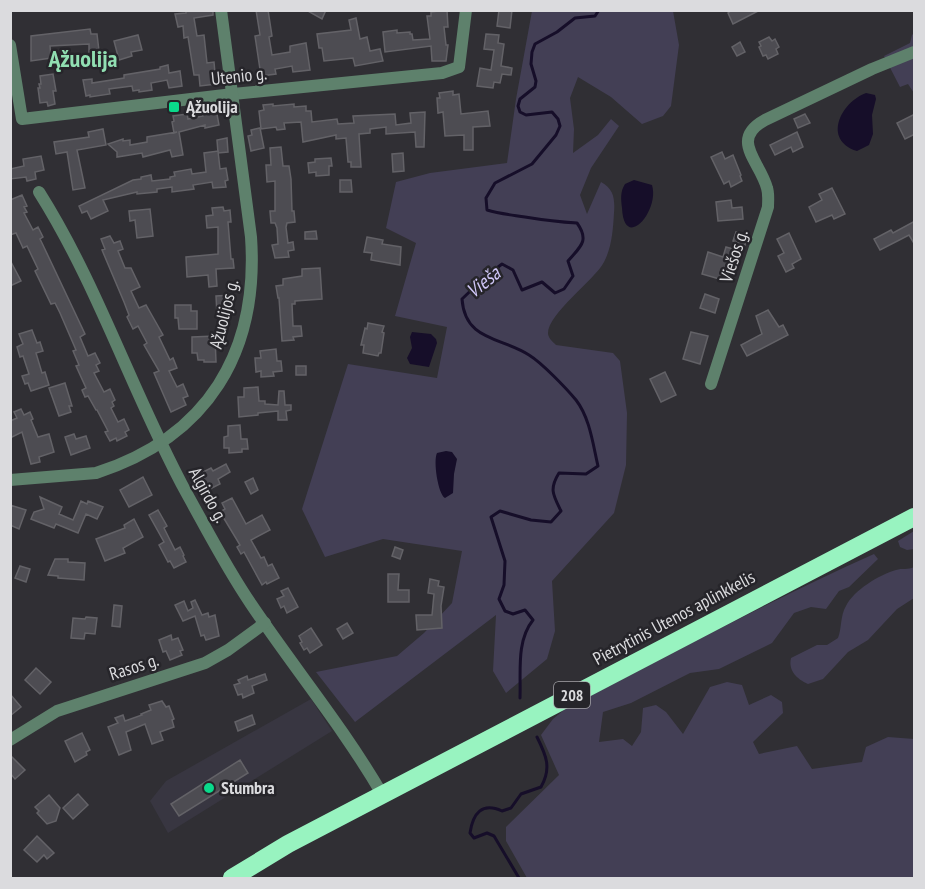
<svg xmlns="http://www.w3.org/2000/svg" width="925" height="889" font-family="'PT Sans Narrow',sans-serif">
	<rect width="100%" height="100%" fill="#302f34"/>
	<path fill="#383641" d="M311 699 332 731 168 833 150 801 166 781Z"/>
	<g fill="#433f55">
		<path d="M532 11H673L679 45 671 106 663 116 642 124 611 97 578 77 570 98 574 129 573 153 598 135 611 119 619 126 591 168 580 195 587 214 601 182C614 189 615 199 614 213 613 229 612 247 604 262 594 281 547 314 548 334 549 339 553 342 556 345L613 353 620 361 627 413 626 465 614 513 552 581 555 631 547 659 506 693 493 671 496 615 355 722 316 672 397 656 424 633 452 603 462 551 383 539 325 557 302 509 348 364 437 378 447 327 395 316 416 243 386 228 396 182 430 173 507 163 516 99Z"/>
		<path d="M914 33V93L908 84 900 87 884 56 910 43 912 35Z"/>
		<path d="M914 531V549L907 550 900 547 898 541Z"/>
		<path d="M874 554 878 559 849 587 839 591 826 609 811 607 794 613 772 643 719 669 690 673 631 703 603 712 599 742 623 739 632 746 641 732 643 708 656 705 666 712 683 734 710 687 727 682 742 685 749 705 771 695 782 702 783 713 753 742 759 754 797 746 812 769 862 762 866 747 888 737 914 739V878H527L506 841V827L559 775 541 735 553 719 565 709C667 656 769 601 874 554Z"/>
		<path d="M914 567V598L897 609 868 640 848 652 823 679 808 684C797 679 788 671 791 658L817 645H827L838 638C842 628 840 616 846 606 854 590 879 575 896 570 902 568 908 570 914 567Z"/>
	</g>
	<g fill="#160e29">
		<path d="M866 93 875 95 876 99 872 115 873 134 869 145 857 151C822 140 841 102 866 93Z"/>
		<path d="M634 180 652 185C660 211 624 252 622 208 621 199 620 192 625 184Z"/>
		<path d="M412 332 431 334 436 339 437 343 429 367 410 364 407 358 412 348 410 337Z"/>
		<path d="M446 451 452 452 457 459 454 474 453 493 445 498C438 494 433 461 437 453Z"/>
	</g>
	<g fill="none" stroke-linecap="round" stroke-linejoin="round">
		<g stroke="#160e29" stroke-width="3">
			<path d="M520 698C521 673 516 641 533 620L525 610 513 614 505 611 499 599 504 585 505 561 491 517 500 511 531 520 551 522 561 511C553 495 549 489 559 473L586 474 598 466C593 445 590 418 576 400 566 388 542 363 529 355 501 337 465 341 462 299L485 277 502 264 513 270 522 290 542 282 555 293 564 289 573 276 568 261C580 247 590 241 577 223 559 222 543 220 525 217 512 215 500 214 487 210L486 198 495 183 532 164 556 135 560 126 558 119 552 112 526 115 520 112 518 106 520 99 535 87 536 81 531 64 532 52 535 44 557 32 575 18 595 16 599 10"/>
			<path d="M519 878 494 836 487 833 474 838 470 833C473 813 482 802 502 811L511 808 521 794 541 787C552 768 546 755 537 737"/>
		</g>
	</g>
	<g fill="#4d4c52" stroke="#636267" stroke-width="1.5">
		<path d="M186 10H213V15L194 18 197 36 204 35 207 63 214 62 216 84 200 86 199 75H194L188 37 184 38 183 26 178 27 175 14 186 13Z"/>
		<path d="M256 10H268L272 36 269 37 272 55 290 52V46L306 43 310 70 293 72 292 66 275 69 276 74 261 76 255 36 260 35Z"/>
		<path d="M306 10H326L322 19Z"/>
		<path d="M447 10 448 27H444L446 45H448L446 61H432L431 46 385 52 383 32 397 30V33L410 32V34H412L413 40 430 39 427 16H431V12Z"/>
		<path d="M499 10H512L510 28 497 26Z"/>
		<path d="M732 10H760L733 24 728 13Z"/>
		<path d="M356 18 360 39 367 37 370 51 380 49 383 61 355 66 353 58 324 61 322 48H319L317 34 351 30 349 20Z"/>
		<path d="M90 29 91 34H97L99 51 89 52V44L50 46 51 58 31 61V36Z"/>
		<path d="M486 34 499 35 498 43 504 44 501 66 512 68 511 75 502 74 500 83 494 82 493 88 477 86 480 68 491 70 494 50 484 49Z"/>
		<path d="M138 35 142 50 131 52 132 56 119 60 114 41Z"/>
		<path d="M769 37 772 41 775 39 779 47 776 49 778 54 768 59 766 55 763 56 759 47 761 46 759 42Z"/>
		<path d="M740 42 745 52 737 56 732 47Z"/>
		<path d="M168 65 169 73 180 71 182 86 169 88 167 80 151 83 152 90 139 92V90L133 91 132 86 109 89 110 94 90 97V95L86 96 83 80 92 79V83L124 78V75L160 69V67Z"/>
		<path d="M53 74 56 91H53L55 104 48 106 47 102 40 103 38 88H40L39 84H41L40 76Z"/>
		<path d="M453 91V95L459 94 461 114 488 111 490 126 473 127V150H464V135L445 136 443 112 438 113 437 98H440L439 93Z"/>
		<path d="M273 104V106L294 104V107L306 106V111H311L312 122 337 119 338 124 354 123 353 116 395 114 396 125 411 123 410 113 425 112 424 147H416L415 132 386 134V127L370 129V133L359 134 361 167H351V162H348L346 138 336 139V135L303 142 301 122 284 123 285 129 277 130 276 127 261 129 259 111 264 110 263 105Z"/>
		<path d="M216 109 219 125 205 128V125L179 132 183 155 172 157 170 150 143 157 142 153 117 157V152L108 144 123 139V141L130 140V145L147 142V137L177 132 174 133 172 122 174 121 173 116 187 114 188 119 203 116 202 112Z"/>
		<path d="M805 114 810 123 798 128 794 119Z"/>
		<path d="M915 114V134L905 139 897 123Z"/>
		<path d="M260 128 264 148 251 151 248 136 252 135 251 130Z"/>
		<path d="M103 129 106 145 77 150 85 188 73 190 67 152 56 154 54 142 89 137 88 132Z"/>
		<path d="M797 132 803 147 793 152 791 147 775 155 770 145Z"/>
		<path d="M227 138 228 152 218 153 217 140Z"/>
		<path d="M281 147 283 166H289L291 179 292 211H294L295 222 287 223 286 227 288 243 293 242 294 250 288 251 289 257 275 258 272 245 278 244 277 228 275 223H271L270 211H275V181L267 182 266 165H271L270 148Z"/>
		<path d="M218 151 220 169 226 168 228 180 225 181 226 187 213 188 212 182 193 185 194 189 172 192V187L157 189V192L137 194V192L103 200 108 211 91 219 87 211 82 213 79 206 133 180 141 179V177L151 175 152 181 170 179V177L175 176 174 172 191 169 192 174 206 172 204 153Z"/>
		<path d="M722 152 725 159 733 155 741 175 740 176 742 181 731 187 729 181 724 184 711 157Z"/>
		<path d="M403 153 404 171 393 172 392 154Z"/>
		<path d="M41 156 44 170 35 172 36 179 27 181 26 177 10 179V169L24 166 23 159Z"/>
		<path d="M331 158 332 166H329V175L316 176V172L309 173 308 163 315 162V159Z"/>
		<path d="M340 180H351L352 192H340Z"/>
		<path d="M832 188 845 214 834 219 832 215 816 222 809 207 822 200 819 194Z"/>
		<path d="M22 195 27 206 24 207 27 212 24 213 33 230 38 227 43 237 40 239 42 243 85 334 80 337 88 356 95 353 100 363 96 365 99 371 94 373 104 392 110 389 115 400 112 402 114 406 111 408 118 422 124 419 129 430 125 432 127 436 117 441 116 438 110 441 105 432 108 431 97 410H96L88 396 85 397 82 390 86 388 76 366 79 365 73 351 76 350 60 313 55 303 51 304 35 271 38 269 27 246 23 248 16 233 10 235V200Z"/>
		<path d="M731 200 732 208 742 207 743 219 718 221 716 202Z"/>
		<path d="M223 207 224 211 230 210 231 222H228L231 259H233L234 268 216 269 217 286 209 287 208 275 187 277 186 257 218 254V227L207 228 206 216 213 215 212 208Z"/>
		<path d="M150 209 153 236 137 238 135 220 130 221 129 211Z"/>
		<path d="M915 221V245L909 235 880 250 874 239 891 230 893 233Z"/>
		<path d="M316 231 317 239H305V232Z"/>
		<path d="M736 232 748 236 745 245 733 241Z"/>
		<path d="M789 233 801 259 792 264 794 268 786 272 778 256 784 253 777 239Z"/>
		<path d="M110 236 114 243 120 241 123 249 118 251 125 268H131L140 287 131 291 139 308 146 305 158 326 163 335 159 337 170 360 173 358 177 368 169 371 177 387 183 384 188 396 183 398 186 405 171 412 154 373 159 371 144 345 147 343 138 326 133 329 127 317 129 315 124 302 102 250 105 249 101 239Z"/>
		<path d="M367 237 383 240 382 244 401 247 400 265 371 260 372 253 364 252Z"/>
		<path d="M726 247 737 250 732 264 728 263 723 280 702 274 708 252 723 257Z"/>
		<path d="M10 260 21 281 10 286Z"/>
		<path d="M320 268 322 299 295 301V304H292L293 326H301L302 336 293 337 294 340 282 341 279 298H278L276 286 283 285V279L302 276V269Z"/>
		<path d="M705 294 719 299 715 313 700 308Z"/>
		<path d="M232 295 233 314 217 315 216 296Z"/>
		<path d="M175 305H191V311H197V329H179L178 318H175Z"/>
		<path d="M768 310 779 327 783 325 788 335 747 356 741 345 762 334 756 316Z"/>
		<path d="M368 323 384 326 382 332 384 333 381 353H379L378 356 363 353 364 345H361L365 328 367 329Z"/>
		<path d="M32 330 37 343 40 342 43 351 36 353 42 373 45 372 49 385 31 391 28 383 25 384 22 376 29 374 23 356 20 357 17 347 23 344 19 334Z"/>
		<path d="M691 332 708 336 700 364 683 359Z"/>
		<path d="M215 336 216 362H204V360H198L197 353H192V337Z"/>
		<path d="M276 349 277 361H281L282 371 273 372 274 376 261 377V371L256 372 255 358H261L260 351Z"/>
		<rect x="296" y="366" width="10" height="9"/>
		<path d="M665 372 676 395 661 402 650 379Z"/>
		<path d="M65 383 72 406H69L71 412 59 416 49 388Z"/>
		<path d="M258 387 259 401H265V404L278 405 279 391H284L285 405H291V410L286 411 287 420H278V411L258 413V415L239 417 238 397H244V388Z"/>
		<path d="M21 409 24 415 30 412 33 419 31 420 38 437 49 434 54 452 39 457 40 462 31 464 22 432 10 438V421L17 418 14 412Z"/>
		<path d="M240 425 241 439H247L248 449H242V452L229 453V448H224V437L228 436V426Z"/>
		<path d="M74 434 76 439 86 436 90 448 71 455 65 437Z"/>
		<path d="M226 464 230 472 218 479 220 484 210 489 201 473 211 468 213 471Z"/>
		<path d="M143 477 152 495 129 507 120 490Z"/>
		<path d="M253 478 258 490 251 494 245 482Z"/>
		<path d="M40 497 62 507 59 514 73 520 81 501 87 504 88 501 103 507 97 519 86 514 78 533 56 524 54 528 31 519 34 512 44 509Z"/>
		<path d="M232 498 246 524 262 515 270 530 251 540 261 558 264 557 268 566 272 564 279 578 267 584 266 582 262 585 244 552 241 554 237 547 240 545 220 512 225 509 222 503Z"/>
		<path d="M10 505 26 510 19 529 10 525Z"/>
		<path d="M158 510 167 526 164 528 175 550 180 547 184 555 183 556 186 562 174 568 170 561 168 562 159 545 164 542 149 515Z"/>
		<path d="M134 519 143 537 123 548 125 553 105 561 96 539 125 528 124 525Z"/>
		<path d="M395 547 403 550 400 559 392 556Z"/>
		<path d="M55 559H68V562L85 563 84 580 58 578V576L48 575Z"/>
		<path d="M20 566 30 569 26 582 15 578Z"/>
		<path d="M388 574H399L398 590H409V602H388Z"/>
		<path d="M430 579 439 581 438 586 444 587 441 606 442 628 417 630 416 615H432L434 594 428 593Z"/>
		<path d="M288 588 298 607 287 613 284 606 281 608 277 599 284 596 281 591Z"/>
		<path d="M195 600 202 615 208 613 209 617 215 615 219 636 206 640 204 635 201 636 195 616 183 621 175 605 184 601 188 611 193 608 191 602Z"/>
		<path d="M114 605 122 606 120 627 112 626Z"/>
		<path d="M86 617 97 618 95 634 85 633 84 639 71 638 73 618 85 619Z"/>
		<path d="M347 623 353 633 343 639 337 629Z"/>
		<path d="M311 628 322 645 310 653 307 648 304 650 300 643 302 642 299 636Z"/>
		<path d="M171 635 172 640 178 638 183 650 180 651 182 655 170 660 166 651 163 652 159 640Z"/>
		<path d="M36 668 51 682 40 694 25 680Z"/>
		<path d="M265 674 267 680 252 686 254 693 243 698 242 694 238 695 234 685 240 683 238 680 247 676 248 680Z"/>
		<path d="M10 694 21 707 10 716Z"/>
		<path d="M162 701 166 707 169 706 174 719 172 720 174 727 160 732 163 740 152 744 145 724 126 732 131 750 119 755 108 727 118 723 115 718 123 715 125 721 142 715 141 714 151 710 149 705Z"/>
		<path d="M252 715 255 724 238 731 235 722Z"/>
		<path d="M82 733 90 750 86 752 87 755 75 762 65 741Z"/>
		<path d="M10 755 25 770 15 779 10 773Z"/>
		<path d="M240 760 248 773 179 816 171 804Z"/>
		<path d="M78 794 88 805 73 819 63 808Z"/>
		<path d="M49 795 60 808 56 821 47 824 37 813 39 811 35 807Z"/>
		<path d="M37 836 54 853 47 859 44 855 37 862 24 850Z"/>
	</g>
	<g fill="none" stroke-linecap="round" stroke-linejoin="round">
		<g stroke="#5e816c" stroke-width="12">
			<path d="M10 45 22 119 233 94 442 73 459 67 466 10"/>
			<path d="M39 192C99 287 133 395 187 494 207 530 227 569 251 604 294 668 343 727 382 794"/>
			<path d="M711 384 768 207C768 201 769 194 767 188 760 161 729 140 765 120L872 69 914 52"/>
			<path d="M10 480 96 473C208 437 259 352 251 237L221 10"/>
			<path d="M10 740 57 711 205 663 228 650 265 623"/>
		</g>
		<path stroke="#98f3c0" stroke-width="18" d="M232 878 288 844 914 517"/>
	</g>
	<g fill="#0ad98b" stroke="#26252a" stroke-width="2">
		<rect x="168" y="101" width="12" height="12" rx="3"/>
		<circle cx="209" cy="788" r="6"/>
	</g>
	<g text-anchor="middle" stroke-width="5" stroke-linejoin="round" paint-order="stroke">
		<rect fill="#26252a" stroke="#a5a4a8" stroke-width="1.5" x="554" y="682" width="36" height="26" rx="4.5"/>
		<g font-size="16" font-weight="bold" fill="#dbdbde">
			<text x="572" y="701">208</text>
		</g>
		<g font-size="18" fill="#dbdbde" stroke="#26252a">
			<text transform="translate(239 76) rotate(-6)" y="6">Utenio g.</text>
			<text transform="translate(734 256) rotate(-72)" y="6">Viešos g.</text>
			<text transform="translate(224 314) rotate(-76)" y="6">Ąžuolijos g.</text>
			<text transform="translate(208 495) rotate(61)" y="6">Algirdo g.</text>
			<text transform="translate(674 618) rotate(-28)" y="6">Pietrytinis Utenos aplinkkelis</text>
			<text transform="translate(134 667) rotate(-18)" y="6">Rasos g.</text>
		</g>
		<g font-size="18" font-weight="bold" fill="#dbdbde" stroke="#26252a" text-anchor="start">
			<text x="186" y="113">Ąžuolija</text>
			<text x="221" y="794">Stumbra</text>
		</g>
		<g font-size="20" font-style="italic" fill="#cfc6f6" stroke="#26252a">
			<text transform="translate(483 282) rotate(-39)" y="7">Vieša</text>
		</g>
		<g font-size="24" font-weight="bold" fill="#91dfb2" stroke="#26252a">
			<text x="83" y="67">Ąžuolija</text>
		</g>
	</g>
	<rect width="925" height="889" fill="none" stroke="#dbdbde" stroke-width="24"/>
</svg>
